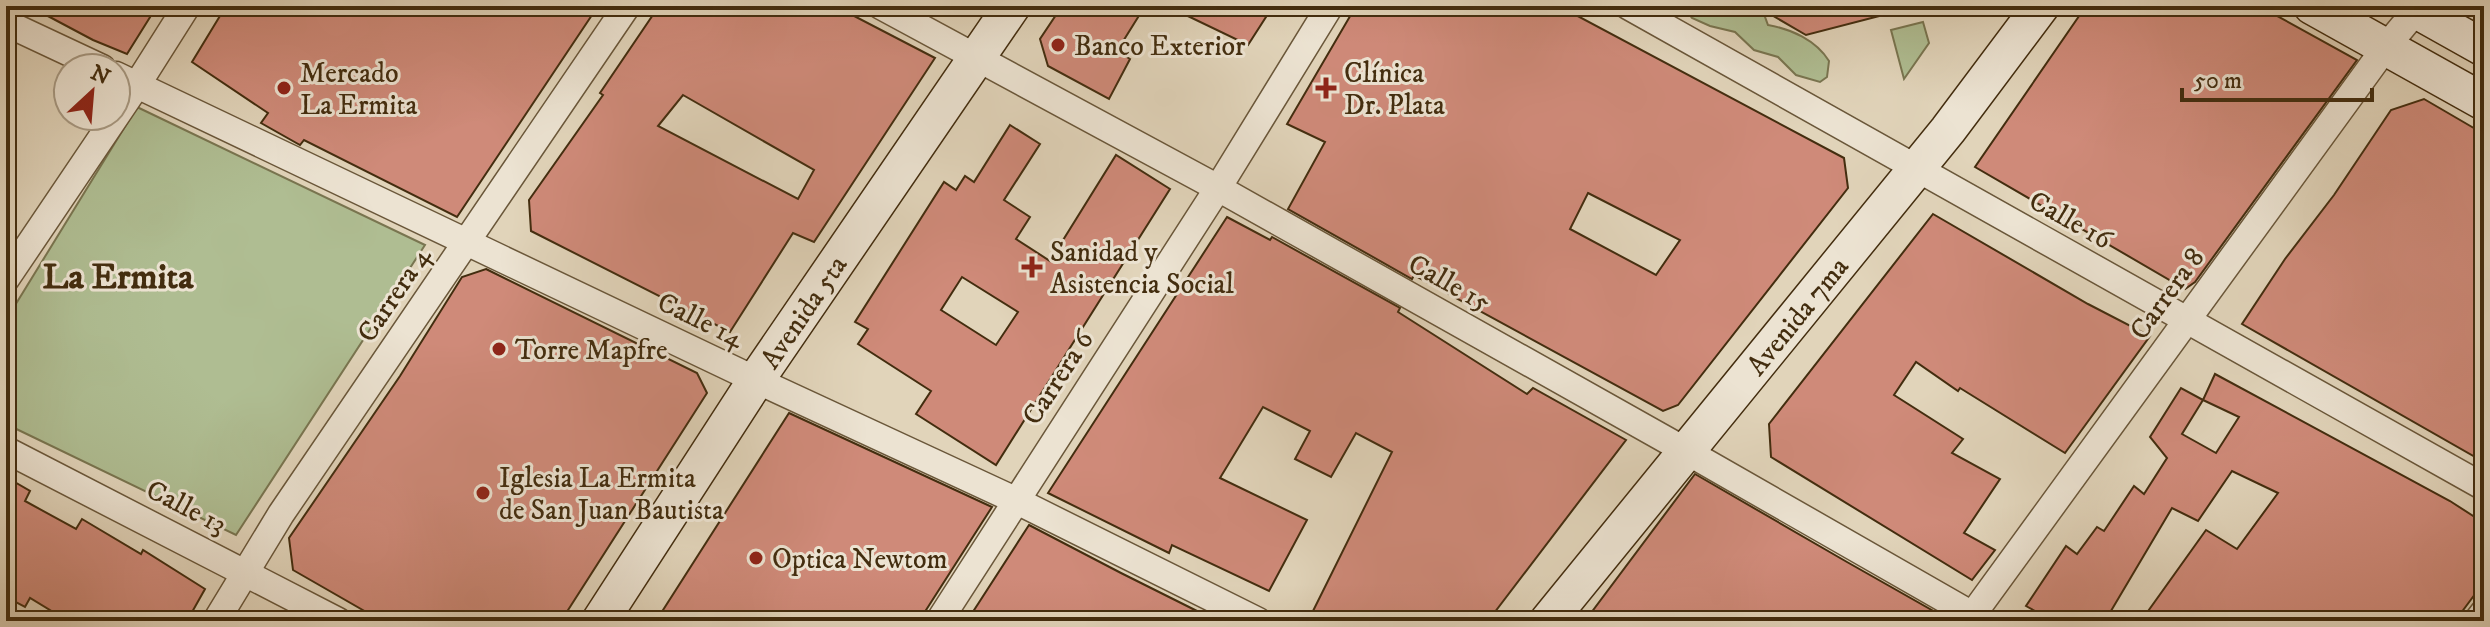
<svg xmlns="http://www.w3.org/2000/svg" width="2490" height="627" font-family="'IM FELL DW Pica',serif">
	<rect width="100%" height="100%" fill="#e1d4ba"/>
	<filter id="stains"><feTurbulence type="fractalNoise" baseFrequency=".0025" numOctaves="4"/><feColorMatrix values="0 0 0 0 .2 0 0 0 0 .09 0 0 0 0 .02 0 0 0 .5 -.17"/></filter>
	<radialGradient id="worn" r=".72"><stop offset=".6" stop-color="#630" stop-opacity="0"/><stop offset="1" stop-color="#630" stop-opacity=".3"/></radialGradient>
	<g fill="#afbd92" stroke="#797550" stroke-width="2">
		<path d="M1683 6H1761L1768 25C1791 29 1816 40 1829 61L1827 77 1820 82 1796 75 1778 57 1754 50 1735 32 1710 26 1692 18Z"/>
		<path d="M1923 22 1929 43 1904 79 1891 30Z"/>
		<path d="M137 107 425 245 236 535 6 424V320Z"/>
	</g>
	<g fill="#cf8a79" stroke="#432d0f" stroke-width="2" fill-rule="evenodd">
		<path d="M29 6H157L127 54 93 40Z"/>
		<path d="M226 6H598L457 217 304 140 300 145 261 123 268 113 192 62Z"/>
		<path d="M659 6H835L935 58 814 242 793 233 730 332 531 231 529 200 603 95 600 93ZM683 95 814 170 798 199 658 126Z"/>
		<path d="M1062 6H1145L1117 51 1130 59 1109 99 1048 66 1040 39Z"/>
		<path d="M1167 6H1273L1248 45Z"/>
		<path d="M1356 6H1559L1844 158 1848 188 1678 405 1663 411 1414 275 1412 279 1288 209 1325 142 1287 124ZM1588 193 1680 240 1656 275 1570 229Z"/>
		<path d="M1756 6H1890L1891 13 1806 35Z"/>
		<path d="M2086 6H2259L2357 60 2195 282 2185 289 1975 167Z"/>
		<path d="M2424 99 2484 134V462L2242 324 2285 259 2334 195 2391 110Z"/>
		<path d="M1010 125 1040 144 1004 200 1030 217 1016 239 1050 261 1116 155 1170 189 996 465 916 414 931 391 858 344 868 329 855 322 944 182 956 190 965 176 974 182ZM962 277 1018 312 996 345 941 310Z"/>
		<path d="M1933 214 2088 304 2150 336 2065 453 1960 388 1958 391 1916 362 1894 395 1963 439 1952 453 2000 479 1964 533 1995 550 1972 580 1771 457 1769 424Z"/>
		<path d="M1227 217 1270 240 1272 237 1400 308 1398 312 1527 394 1533 388 1626 440 1488 621H1330L1312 613 1392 452 1356 433 1331 477 1295 459 1310 431 1263 407 1220 478 1307 520 1269 591 1172 545 1169 553 1048 493Z"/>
		<path d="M486 269 697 373 707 393 561 621H382L293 570 289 538 400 376 462 277Z"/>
		<path d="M2215 374 2450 501 2484 523V582L2455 621H2141L2206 530 2237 549 2278 493 2232 471 2198 521 2172 508 2105 621H2053L2026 606 2066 546 2077 554 2097 527 2104 531 2134 486 2144 494 2167 458 2150 437 2181 388 2203 400ZM2203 400 2239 417 2216 453 2182 434Z"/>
		<path d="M789 413 992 507 919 621H656Z"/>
		<path d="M1695 474 1847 562 1951 621H1585Z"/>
		<path d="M6 477 30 491 25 501 76 529 82 519 141 554 143 550 205 589 187 621H68L30 598 25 607 6 597Z"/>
		<path d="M1029 525 1121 573 1217 621H967Z"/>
	</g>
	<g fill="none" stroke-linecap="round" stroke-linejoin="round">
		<defs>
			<g id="street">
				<path d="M881 6 1218 188 1686 451 1983 621"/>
				<path d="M1628 6 2484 487"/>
				<path d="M6 23 102 68"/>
				<path d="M116 75 756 380 1015 500 1258 621"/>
				<path d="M6 279 137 85 187 6"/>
				<path d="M6 450 338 621"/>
				<path d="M216 621 281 514 627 6"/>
				<path d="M939 621 1218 188 1330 6"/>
				<path d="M1968 621 2385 48 2420 6"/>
				<path d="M2477 621 2484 612"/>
			</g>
			<g id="secondary">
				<path d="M2312 6 2484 102"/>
				<path d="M2409 6 2484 48"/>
				<path id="s1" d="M600 621 756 380 1012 6"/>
				<path id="s2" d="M1548 621 1948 130 2041 6"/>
			</g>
		</defs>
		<use href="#street" stroke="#6a573a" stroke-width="29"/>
		<use href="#secondary" stroke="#432d0f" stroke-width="39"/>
		<use href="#street" stroke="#ece3d2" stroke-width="26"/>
		<use href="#secondary" stroke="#ece3d2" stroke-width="36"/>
	</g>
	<g fill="#8f2418" stroke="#ece3d2" stroke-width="3">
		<circle cx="1058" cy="45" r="8"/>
		<circle cx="284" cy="88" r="8"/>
		<path d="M1322 76h8v8h8v8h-8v8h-8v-8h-8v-8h8z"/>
		<path d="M1028 255h8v8h8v8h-8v8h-8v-8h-8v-8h8z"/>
		<circle cx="499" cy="349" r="8"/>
		<circle cx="483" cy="493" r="8"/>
		<circle cx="756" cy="558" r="8"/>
	</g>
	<g text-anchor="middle" stroke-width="6" stroke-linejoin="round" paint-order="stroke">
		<g font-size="28" fill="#432d0f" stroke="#ece3d2" text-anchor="start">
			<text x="1074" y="55">Banco Exterior</text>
			<text x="300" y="82">Mercado<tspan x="300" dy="32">La Ermita</tspan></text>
			<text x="1344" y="82">Clínica<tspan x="1344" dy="32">Dr. Plata</tspan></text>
			<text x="1050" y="261">Sanidad y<tspan x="1050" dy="32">Asistencia Social</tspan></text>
			<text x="515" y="359">Torre Mapfre</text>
			<text x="499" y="487">Iglesia La Ermita<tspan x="499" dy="32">de San Juan Bautista</tspan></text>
			<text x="772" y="568">Optica Newtom</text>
		</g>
		<g font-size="28" fill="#432d0f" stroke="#ece3d2">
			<text transform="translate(2071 219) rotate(29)" y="10">Calle 16</text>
			<text transform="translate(1450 282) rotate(29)" y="10">Calle 15</text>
			<text transform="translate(2166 293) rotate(-54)" y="10">Carrera 8</text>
			<text transform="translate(393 294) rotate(-56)" y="10">Carrera 4</text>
			<text dy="10" stroke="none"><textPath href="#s1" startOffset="370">Avenida 5ta</textPath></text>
			<text dy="10" stroke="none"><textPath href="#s2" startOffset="394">Avenida 7ma</textPath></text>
			<text transform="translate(701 319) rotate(26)" y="10">Calle 14</text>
			<text transform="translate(1057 377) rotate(-57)" y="10">Carrera 6</text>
			<text transform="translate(187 506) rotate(27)" y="10">Calle 13</text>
		</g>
		<g font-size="36" font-weight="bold" fill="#432d0f" stroke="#ece3d2">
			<text x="118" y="288">La Ermita</text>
		</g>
	</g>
	<rect width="2490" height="627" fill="none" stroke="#e1d4ba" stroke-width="32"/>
	<rect x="8" y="8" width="2474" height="611" fill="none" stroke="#432d0f" stroke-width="4"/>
	<rect x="16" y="16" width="2458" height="595" fill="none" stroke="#432d0f" stroke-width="2"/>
	<g transform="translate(92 92) rotate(26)"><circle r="38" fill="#ece3d2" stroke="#a89a84" stroke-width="2"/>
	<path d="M0-6L14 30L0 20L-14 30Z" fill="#8f2418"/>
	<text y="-12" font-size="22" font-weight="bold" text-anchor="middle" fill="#432d0f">N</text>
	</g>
	<path d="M2182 88v12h190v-12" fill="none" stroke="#432d0f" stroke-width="4"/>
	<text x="2194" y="88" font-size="24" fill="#432d0f" stroke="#ece3d2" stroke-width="6" paint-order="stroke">50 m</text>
	<rect width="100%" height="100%" filter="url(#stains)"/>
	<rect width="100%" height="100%" fill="url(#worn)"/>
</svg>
